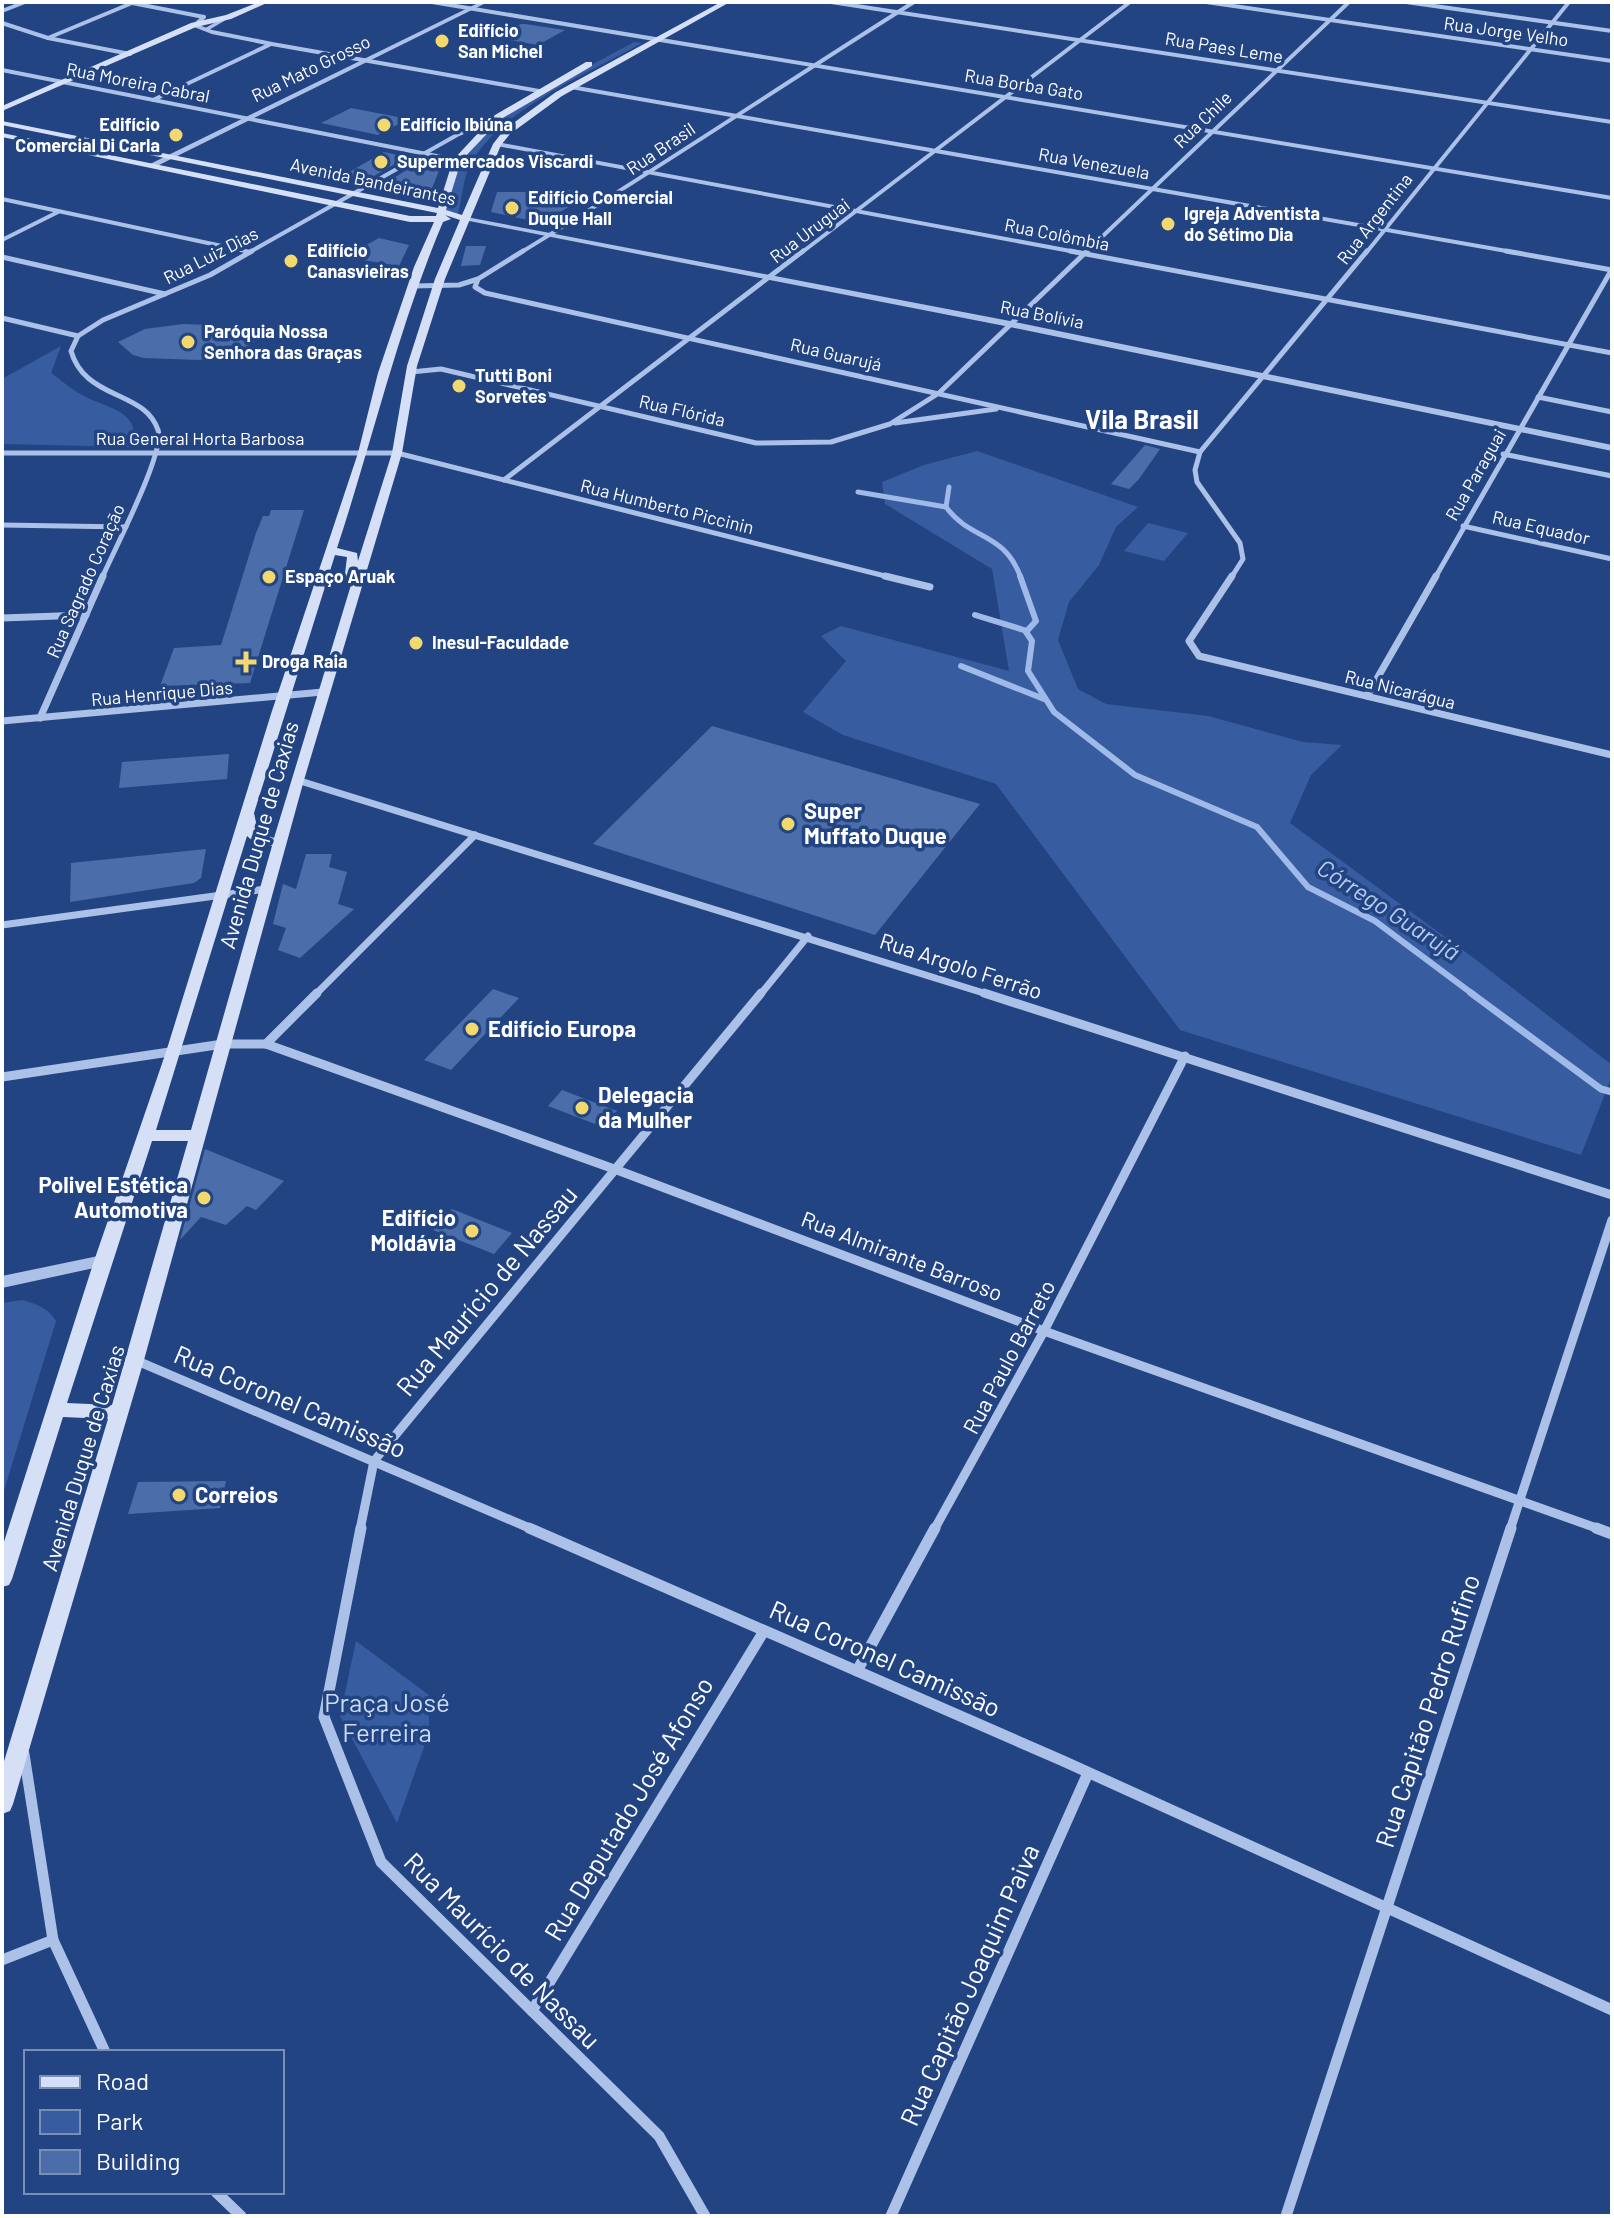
<svg xmlns="http://www.w3.org/2000/svg" width="1614" height="2218" font-family="Barlow,sans-serif">
	<rect width="100%" height="100%" fill="#234482"/>
	<g fill="#375ca0">
		<path d="M634 42 642 43C589 73 499 110 470 165 463 179 462 199 458 214L445 210C451 193 455 174 463 158 482 119 594 64 634 42Z"/>
		<path d="M61 346 51 373C61 380 71 389 82 395 109 410 140 409 134 447L2 444V379Z"/>
		<path d="M977 451 1138 507 1116 527 1099 565 1069 602 1058 640 1078 689 1106 704 1208 716 1303 742 1342 745 1311 775 1290 823 1475 959 1612 1065V1076L1581 1155 1180 1030 996 784 843 735 803 712 846 661 821 636 841 626 1009 671 992 569 885 504 882 482 924 465Z"/>
		<path d="M1148 523 1188 533 1164 561 1124 551Z"/>
		<path d="M22 1300C37 1304 48 1308 56 1321L2 1497V1303Z"/>
		<path d="M356 1641 429 1695V1733L397 1823 340 1716Z"/>
	</g>
	<g fill="none" stroke-linecap="round" stroke-linejoin="round">
		<g stroke="#9fbae9" stroke-width="5">
			<path d="M949 487 946 507C971 541 1004 531 1021 578"/>
			<path d="M858 492 946 507"/>
		</g>
		<g stroke="#9fbae9" stroke-width="6">
			<path d="M1020 576 1036 621 1026 632 1032 641 1028 671 1054 712 1135 775 1257 827 1308 887 1375 921 1474 995"/>
			<path d="M975 615 1027 631"/>
			<path d="M961 666 1044 699"/>
		</g>
		<path stroke="#9fbae9" stroke-width="7" d="M1471 993 1601 1089 1612 1092"/>
	</g>
	<g fill="#4b6eab">
		<path d="M521 24H525L565 30 538 45 493 37Z"/>
		<path d="M351 108 408 119 378 135 321 123Z"/>
		<path d="M384 152 407 157 367 180 339 178Z"/>
		<path d="M422 160 442 163 429 196 380 187Z"/>
		<path d="M559 188 590 194 542 223 491 212 497 192H552Z"/>
		<path d="M379 238 409 245 399 266 345 257Z"/>
		<path d="M466 246H486L480 265 461 266Z"/>
		<path d="M183 324 232 326 259 338 242 352 199 360 144 358 133 355 118 342 145 329Z"/>
		<path d="M1145 445 1160 449 1139 479 1129 489 1111 484Z"/>
		<path d="M271 510H304L250 683 160 686 174 648 221 645 256 533 263 516H269Z"/>
		<path d="M712 726 980 804 875 935 593 844Z"/>
		<path d="M229 754 227 779 119 788 122 762Z"/>
		<path d="M206 849 201 878 194 883 70 902 71 863Z"/>
		<path d="M306 854H332L329 867 347 872 338 904 354 909 300 958 278 950 286 928 273 924 283 884 296 889Z"/>
		<path d="M493 989 519 998 451 1070 424 1060Z"/>
		<path d="M562 1090 617 1111 603 1127 548 1106Z"/>
		<path d="M205 1149 284 1181 256 1210 247 1206 226 1225 201 1217 180 1240Z"/>
		<path d="M452 1209 512 1233 494 1254 433 1230Z"/>
		<path d="M226 1481 220 1508 128 1514 138 1482Z"/>
	</g>
	<g fill="none" stroke-linecap="round" stroke-linejoin="round">
		<g stroke="#abc1e8" stroke-width="4">
			<path d="M127 2 204 17 196 24"/>
			<path d="M432 2 1612 198"/>
			<path d="M831 2 1612 122"/>
			<path d="M1206 2 1612 61"/>
			<path d="M1406 2 1612 31"/>
			<path d="M2 11 25 2"/>
			<path d="M2 23 48 38 130 54"/>
			<path d="M194 25 212 32 272 44 539 91"/>
			<path d="M48 38 132 3"/>
			<path d="M2 70 457 160"/>
			<path d="M571 87 1518 253"/>
			<path d="M153 100 271 44"/>
			<path d="M497 144 1081 253"/>
			<path d="M2 199 250 252"/>
			<path d="M2 240 58 212"/>
			<path d="M248 253 457 135 498 117"/>
			<path d="M520 253C653 172 782 85 914 2"/>
			<path d="M801 253 1130 2"/>
			<path d="M1085 253 1349 2"/>
			<path d="M1366 253 1569 2"/>
		</g>
		<g stroke="#abc1e8" stroke-width="5">
			<path d="M1070 251 1612 353"/>
			<path d="M1506 251 1612 270"/>
			<path d="M2 257 165 294"/>
			<path d="M478 279 475 287 485 293 1200 452"/>
			<path d="M413 286 459 285 478 279 523 251"/>
			<path d="M2 318 78 336"/>
			<path d="M411 372 441 369 756 443 831 442 890 424 939 393 1087 251"/>
			<path d="M1538 397 1612 412"/>
			<path d="M895 423 996 409"/>
			<path d="M2 453H397L893 578"/>
			<path d="M1503 454 1612 476"/>
			<path d="M504 480 803 251"/>
			<path d="M2 525 126 527"/>
			<path d="M1463 526 1612 559"/>
			<path d="M102 578C113 552 166 451 158 430 151 410 134 403 117 395 95 385 78 375 71 351L78 336 103 320 210 275 252 251"/>
			<path d="M1231 578 1243 559 1240 543 1197 482 1195 470 1200 452 1367 251"/>
			<path d="M1435 578 1612 269"/>
		</g>
		<g stroke="#abc1e8" stroke-width="7">
			<path d="M885 576 930 587"/>
			<path d="M1232 576 1189 641 1199 656 1612 755"/>
			<path d="M2 618 86 615"/>
			<path d="M1367 696 1436 576"/>
			<path d="M40 718 103 576"/>
			<path d="M2 721 323 692"/>
			<path d="M297 780 990 995"/>
			<path d="M2 925 266 889"/>
			<path d="M315 995 475 835"/>
			<path d="M760 995 808 936"/>
		</g>
		<g stroke="#abc1e8" stroke-width="9">
			<path d="M984 993 1612 1195"/>
			<path d="M266 1044 317 993"/>
			<path d="M2 1077 223 1044H266L617 1170 1044 1331 1602 1530"/>
			<path d="M135 1360 534 1530"/>
			<path d="M360 1530 374 1461 761 993"/>
			<path d="M934 1530 1044 1331 1185 1056"/>
			<path d="M1510 1530 1612 1220"/>
		</g>
		<g stroke="#abc1e8" stroke-width="11">
			<path d="M361 1528 324 1717 381 1862 659 2136 705 2216"/>
			<path d="M529 1528 1061 1760 1612 2010"/>
			<path d="M1596 1528 1612 1534"/>
			<path d="M857 1671 935 1528"/>
			<path d="M24 1754 53 1940 105 2052"/>
			<path d="M2 1960 53 1940"/>
			<path d="M532 2011 764 1631"/>
			<path d="M216 2192 241 2216"/>
			<path d="M891 2216 1088 1773"/>
			<path d="M1286 2216 1511 1528"/>
		</g>
		<g fill="#abc1e8" fill-rule="evenodd">
			<path d="M480 2H488L155 167 148 165Z"/>
			<path d="M226 16 231 17 207 31 202 30Z"/>
			<path d="M461 216 1010 321 1612 445V451L1010 327 464 220 460 218Z"/>
			<path d="M103 1255 108 1257 111 1261 108 1265 2 1288V1276Z"/>
		</g>
		<g fill="#d5e0f6" fill-rule="evenodd">
			<path d="M259 2H269L231 19 196 27 2 111V106L191 23 226 15Z"/>
			<path d="M721 2H730L562 96 510 134 501 145 445 279 417 366 402 453 304 780 144 1360 13 1804 10 1811 2 1814V1768L108 1419 63 1417 12 1579 9 1585 2 1587V1548L94 1261 166 1052 271 714 358 453 378 373 414 267 434 222H410L2 137V133L410 216H436L437 213 2 125V121L438 208 453 160 495 115 586 62H592V66L501 119 461 161 446 210 462 215 493 144 504 130 556 92ZM445 215 460 220 435 279 407 366 392 453 358 561 357 553 337 548C373 439 398 328 443 222L451 219ZM335 555 347 557 344 582 351 585 274 838 258 832 254 813ZM247 836 254 842 272 846 191 1130H156ZM152 1141H188L112 1405 67 1403Z"/>
		</g>
	</g>
	<g fill="#f3d86e" stroke="#234482" stroke-width="3">
		<circle cx="442" cy="41" r="8"/>
		<circle cx="384" cy="125" r="8"/>
		<circle cx="176" cy="135" r="8"/>
		<circle cx="381" cy="162" r="8"/>
		<circle cx="512" cy="208" r="8"/>
		<circle cx="1168" cy="224" r="8"/>
		<circle cx="291" cy="261" r="8"/>
		<circle cx="188" cy="342" r="8"/>
		<circle cx="459" cy="386" r="8"/>
		<circle cx="269" cy="577" r="8"/>
		<circle cx="416" cy="643" r="8"/>
		<path d="M242 650h8v8h8v8h-8v8h-8v-8h-8v-8h8z"/>
		<circle cx="788" cy="824" r="8"/>
		<circle cx="472" cy="1029" r="8"/>
		<circle cx="582" cy="1108" r="8"/>
		<circle cx="204" cy="1198" r="8"/>
		<circle cx="472" cy="1231" r="8"/>
		<circle cx="179" cy="1495" r="8"/>
	</g>
	<g text-anchor="middle" stroke-width="7" stroke-linejoin="round" paint-order="stroke">
		<g font-size="18" font-weight="bold" fill="#fff" stroke="#234482" text-anchor="start">
			<text x="458" y="37">Edifício<tspan x="458" dy="21">San Michel</tspan></text>
			<text x="160" y="131" text-anchor="end">Edifício<tspan x="160" dy="21">Comercial Di Carla</tspan></text>
			<text x="400" y="131">Edifício Ibiúna</text>
			<text x="397" y="168">Supermercados Viscardi</text>
			<text x="528" y="204">Edifício Comercial<tspan x="528" dy="21">Duque Hall</tspan></text>
			<text x="1184" y="220">Igreja Adventista<tspan x="1184" dy="21">do Sétimo Dia</tspan></text>
			<text x="307" y="257">Edifício<tspan x="307" dy="21">Canasvieiras</tspan></text>
			<text x="204" y="338">Paróquia Nossa<tspan x="204" dy="21">Senhora das Graças</tspan></text>
			<text x="475" y="382">Tutti Boni<tspan x="475" dy="21">Sorvetes</tspan></text>
			<text x="285" y="583">Espaço Aruak</text>
			<text x="432" y="649">Inesul-Faculdade</text>
			<text x="262" y="668">Droga Raia</text>
		</g>
		<g font-size="18" fill="#fff" stroke="#234482">
			<text transform="translate(1506 32) rotate(8)" y="6">Rua Jorge Velho</text>
			<text transform="translate(1224 48) rotate(9)" y="6">Rua Paes Leme</text>
			<text transform="translate(311 69) rotate(-26)" y="6">Rua Mato Grosso</text>
			<text transform="translate(138 83) rotate(11)" y="6">Rua Moreira Cabral</text>
			<text transform="translate(1024 85) rotate(9)" y="6">Rua Borba Gato</text>
			<text transform="translate(1203 120) rotate(-44)" y="6">Rua Chile</text>
			<text transform="translate(661 149) rotate(-34)" y="6">Rua Brasil</text>
			<text transform="translate(1094 164) rotate(10)" y="6">Rua Venezuela</text>
			<text transform="translate(373 182) rotate(12)" y="6">Avenida Bandeirantes</text>
			<text transform="translate(1375 219) rotate(-52)" y="6">Rua Argentina</text>
			<text transform="translate(810 231) rotate(-37)" y="6">Rua Uruguai</text>
			<text transform="translate(1057 235) rotate(11)" y="6">Rua Colômbia</text>
			<text transform="translate(211 256) rotate(-27)" y="6">Rua Luiz Dias</text>
			<text transform="translate(1042 315) rotate(11)" y="6">Rua Bolívia</text>
			<text transform="translate(836 355) rotate(13)" y="6">Rua Guarujá</text>
			<text transform="translate(682 411) rotate(13)" y="6">Rua Flórida</text>
			<text x="200" y="445">Rua General Horta Barbosa</text>
			<text transform="translate(1476 475) rotate(-60)" y="6">Rua Paraguai</text>
			<text transform="translate(667 507) rotate(14)" y="6">Rua Humberto Piccinin</text>
			<text transform="translate(1541 528) rotate(13)" y="6">Rua Equador</text>
			<text transform="translate(86 581) rotate(-66)" y="6">Rua Sagrado Coração</text>
			<text transform="translate(1400 690) rotate(14)" y="6">Rua Nicarágua</text>
			<text transform="translate(162 694) rotate(-5)" y="6">Rua Henrique Dias</text>
		</g>
		<g font-size="22" font-weight="bold" fill="#fff" stroke="#234482" text-anchor="start">
			<text x="804" y="819">Super<tspan x="804" dy="25">Muffato Duque</tspan></text>
			<text x="488" y="1037">Edifício Europa</text>
			<text x="598" y="1103">Delegacia<tspan x="598" dy="25">da Mulher</tspan></text>
			<text x="188" y="1193" text-anchor="end">Polivel Estética<tspan x="188" dy="25">Automotiva</tspan></text>
			<text x="456" y="1226" text-anchor="end">Edifício<tspan x="456" dy="25">Moldávia</tspan></text>
			<text x="195" y="1503">Correios</text>
		</g>
		<g font-size="22" fill="#fff" stroke="#234482">
			<text transform="translate(259 835) rotate(-74)" y="8">Avenida Duque de Caxias</text>
			<text transform="translate(961 966) rotate(18)" y="8">Rua Argolo Ferrão</text>
			<text transform="translate(902 1256) rotate(21)" y="8">Rua Almirante Barroso</text>
			<text transform="translate(1009 1357) rotate(-62)" y="8">Rua Paulo Barreto</text>
			<text transform="translate(83 1458) rotate(-73)" y="8">Avenida Duque de Caxias</text>
		</g>
		<g font-size="24" font-style="italic" fill="#b6cbef" stroke="#234482">
			<text transform="translate(1388 910) rotate(33)" y="8">Córrego Guarujá</text>
		</g>
		<g font-size="26" font-weight="bold" fill="#fff" stroke="#234482">
			<text x="1142" y="429">Vila Brasil</text>
		</g>
		<g font-size="26" fill="#fff" stroke="#234482">
			<text transform="translate(487 1291) rotate(-50)" y="9">Rua Maurício de Nassau</text>
			<text transform="translate(290 1402) rotate(23)" y="9">Rua Coronel Camissão</text>
			<text transform="translate(885 1659) rotate(24)" y="9">Rua Coronel Camissão</text>
			<text transform="translate(1428 1711) rotate(-72)" y="9">Rua Capitão Pedro Rufino</text>
			<text transform="translate(629 1809) rotate(-59)" y="9">Rua Deputado José Afonso</text>
			<text transform="translate(502 1951) rotate(45)" y="9">Rua Maurício de Nassau</text>
			<text transform="translate(970 1985) rotate(-66)" y="9">Rua Capitão Joaquim Paiva</text>
		</g>
		<g font-size="26" fill="#ceddf6" stroke="#234482">
			<text x="387" y="1712">Praça José<tspan x="387" dy="30">Ferreira</tspan></text>
		</g>
	</g>
	<rect width="1614" height="2218" fill="none" stroke="#ffffff" stroke-width="8"/>
	<rect x="24" y="2050" width="260" height="144" fill="#234482" stroke="#7b8fb4" stroke-width="2"/>
	<rect x="40" y="2076" width="40" height="12" fill="#d5e0f6" stroke="#7b8fb4" stroke-width="2"/>
	<text x="96" y="2090" font-size="24" fill="#ffffff">Road</text>
	<rect x="40" y="2110" width="40" height="24" fill="#375ca0" stroke="#7b8fb4" stroke-width="2"/>
	<text x="96" y="2130" font-size="24" fill="#ffffff">Park</text>
	<rect x="40" y="2150" width="40" height="24" fill="#4b6eab" stroke="#7b8fb4" stroke-width="2"/>
	<text x="96" y="2170" font-size="24" fill="#ffffff">Building</text>
</svg>
